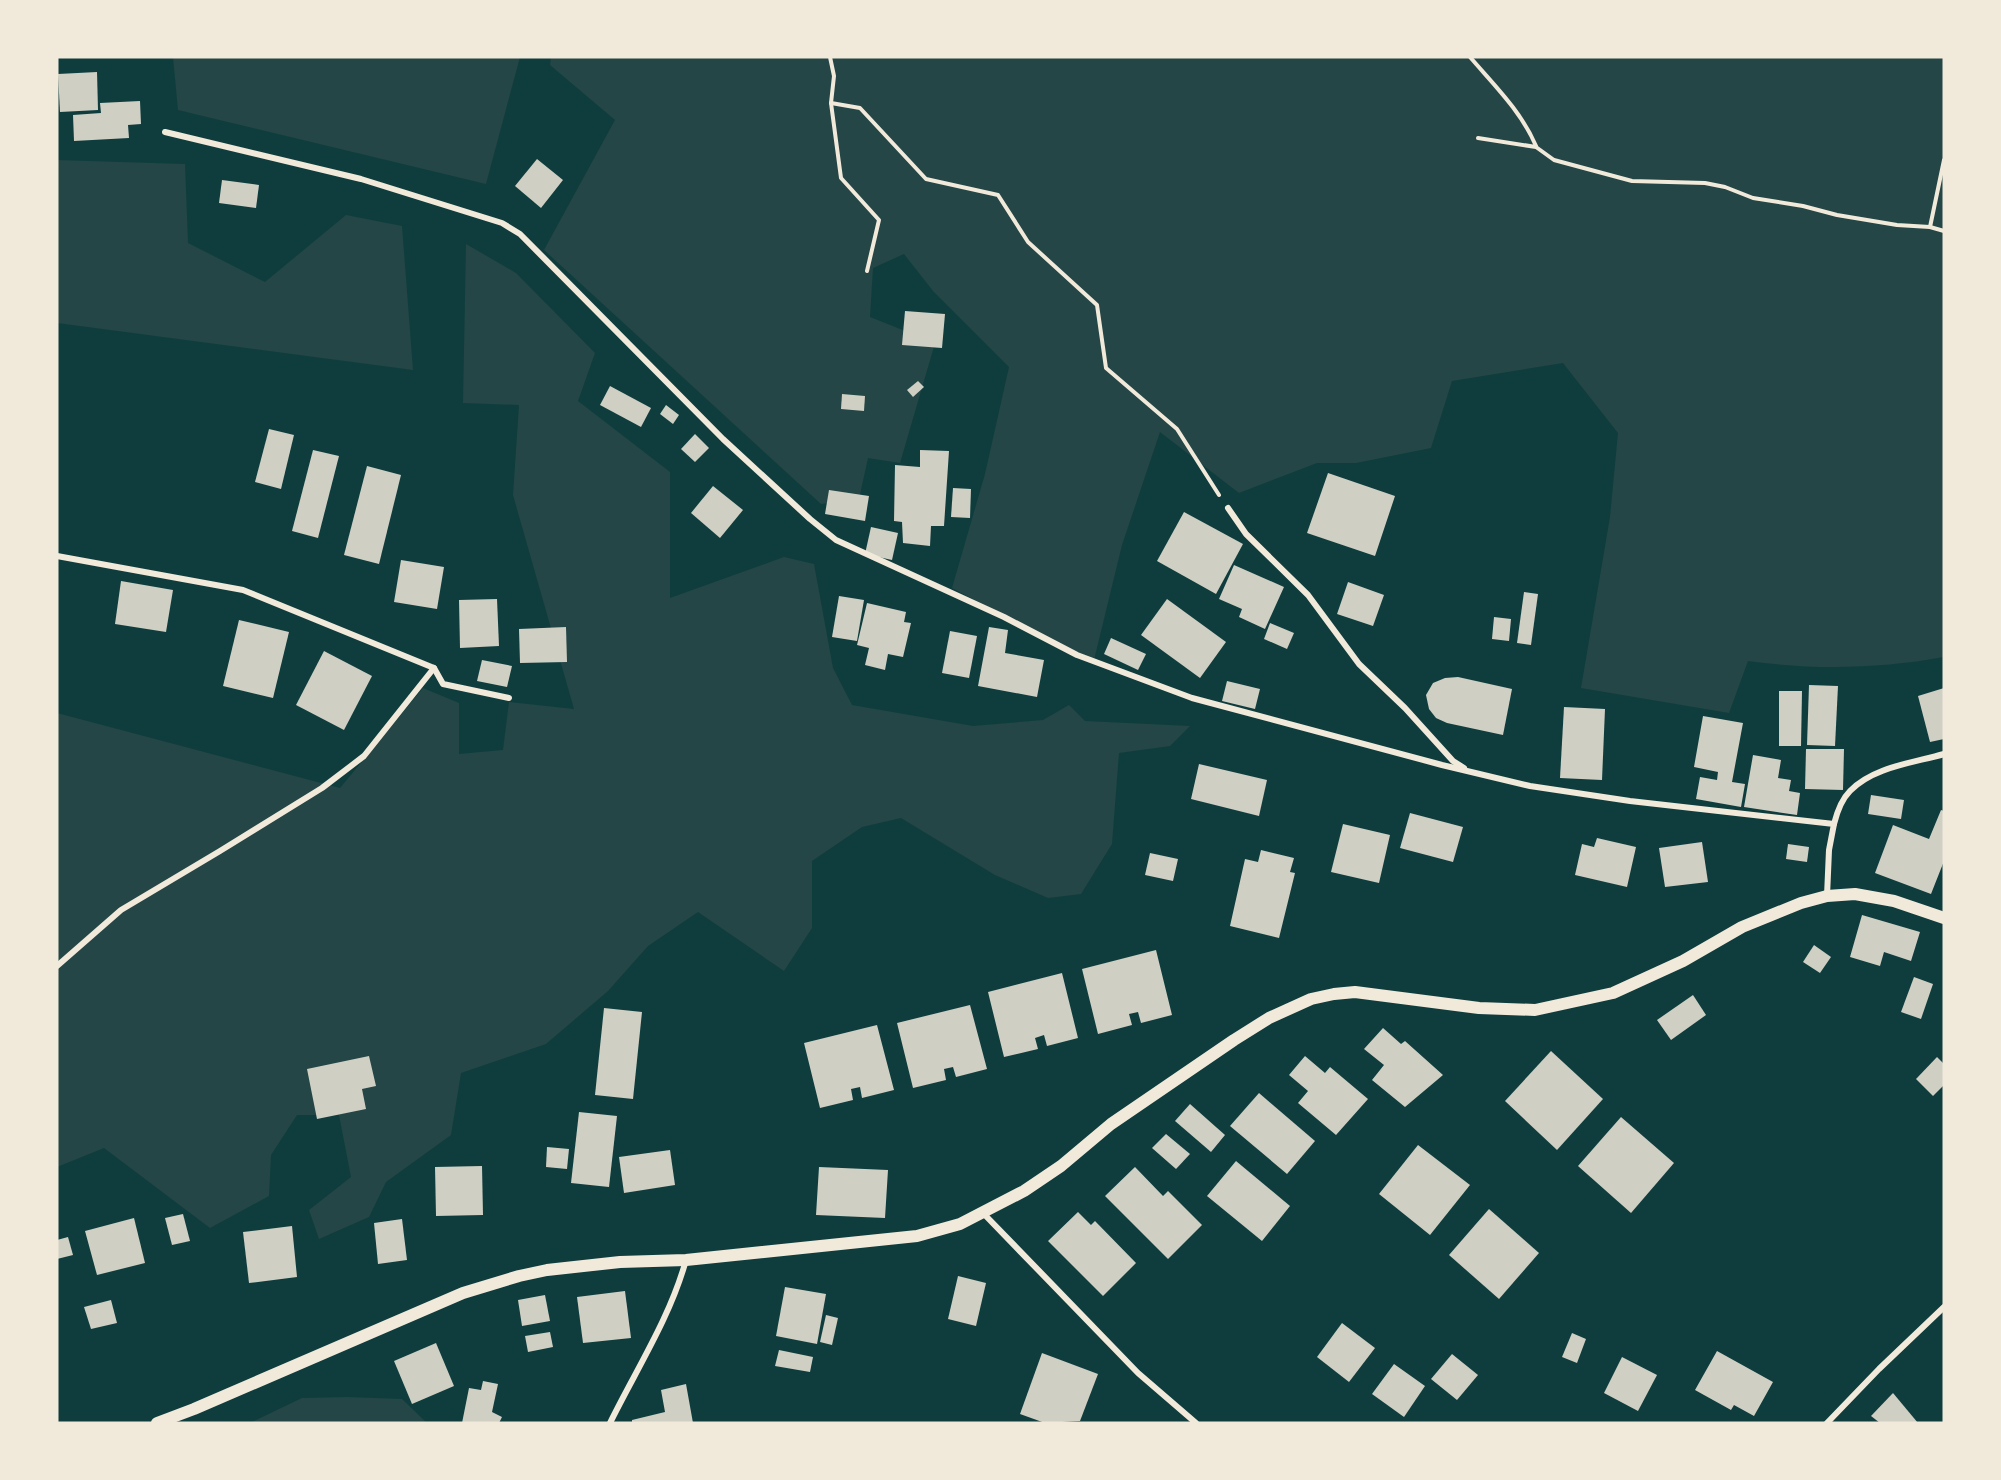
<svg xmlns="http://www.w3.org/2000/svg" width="2001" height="1480" font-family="Barlow,sans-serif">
	<rect width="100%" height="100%" fill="#0f3d3e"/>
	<g fill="#244646">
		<path d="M173 57H520L486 184 178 110Z"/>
		<path d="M551 57H1944V657C1879 669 1813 670 1748 661L1729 713 1581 688 1610 517 1618 433 1563 363 1452 381 1431 448 1356 463H1317L1239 493 1160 432 1122 545 1094 660 1018 623 952 588 985 474 1009 367 933 291 904 254 873 268 870 317 935 343 900 463 868 458 859 499 821 504 544 250 615 120 550 65Z"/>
		<path d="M57 160 185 164 188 243 265 282 346 215 402 226 413 370 57 323Z"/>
		<path d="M466 244 516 273 595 353 578 401 670 472V598L784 557 814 564 833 668 852 705 973 726 1043 720 1069 705 1085 721 1190 726 1170 746 1119 753 1112 844 1081 894 1048 898 995 875 901 818 862 827 812 861V928L784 971 698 912 648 946 608 991 546 1044 461 1073 451 1135 386 1182 369 1217 319 1239 309 1210 351 1177 339 1115H297L271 1155 269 1196 210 1228 104 1148 57 1167V713L340 788 423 688 459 703V754L503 750 509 702 574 709 513 495 519 405 463 403Z"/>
		<path d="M347 1397 402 1399 427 1423H250L302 1398Z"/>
	</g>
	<g fill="#cfcfc3">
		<path d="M97 72 98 110 60 112 58 74Z"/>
		<path d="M140 101 141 124 128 125 129 138 74 141 73 115 101 113 100 103Z"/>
		<path d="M537 159 563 180 541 208 515 186Z"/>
		<path d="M222 180 259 185 256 208 219 203Z"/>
		<path d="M905 311 945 314 942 348 902 345Z"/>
		<path d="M918 381 924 387 913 397 907 390Z"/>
		<path d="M610 386 651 408 641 427 600 405Z"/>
		<path d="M842 394 865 396 864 411 841 409Z"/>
		<path d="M666 405 679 415 673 424 660 414Z"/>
		<path d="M269 429 294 435 281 489 255 482Z"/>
		<path d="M695 434 709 448 695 462 681 449Z"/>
		<path d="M313 450 339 456 318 538 292 531Z"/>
		<path d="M920 450 949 451 944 526H931L930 546 903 543 902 522 894 521 895 465 920 467Z"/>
		<path d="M367 466 401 475 379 564 344 555Z"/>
		<path d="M1328 473 1395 496 1375 556 1307 533Z"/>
		<path d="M713 486 743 510 720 538 691 513Z"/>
		<path d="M953 488 971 489 970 518 951 517Z"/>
		<path d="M829 490 869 496 865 521 825 514Z"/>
		<path d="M1184 512 1243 544 1216 594 1157 561Z"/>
		<path d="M871 527 898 533 892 560 865 554Z"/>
		<path d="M401 560 444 567 437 609 394 602Z"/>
		<path d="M1234 565 1284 587 1265 629 1239 617 1242 609 1219 599Z"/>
		<path d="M121 581 173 590 166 632 115 624Z"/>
		<path d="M1348 582 1384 595 1373 626 1337 614Z"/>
		<path d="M1524 592 1538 594 1531 645 1517 643Z"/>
		<path d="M839 596 864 600 857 641 832 637Z"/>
		<path d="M497 599 499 646 460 648 459 600Z"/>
		<path d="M1167 599 1226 642 1200 678 1141 635Z"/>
		<path d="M867 603 906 612 904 622 911 623 903 657 888 654 885 670 865 665 869 648 857 645Z"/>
		<path d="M1494 617 1511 619 1509 641 1492 639Z"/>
		<path d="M239 620 289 632 273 698 223 686Z"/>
		<path d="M1270 623 1294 633 1287 649 1264 639Z"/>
		<path d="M566 627 567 662 520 663 519 629Z"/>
		<path d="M989 627 1008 630 1005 653 1044 660 1037 697 978 686Z"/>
		<path d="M950 631 977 636 969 678 942 673Z"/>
		<path d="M1111 638 1146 654 1138 670 1104 654Z"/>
		<path d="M324 651 372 676 344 730 296 705Z"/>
		<path d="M482 660 512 666 507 687 477 681Z"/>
		<path d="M1458 677 1512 689 1503 735 1447 723 1436 718 1429 709 1426 695 1433 683 1445 678Z"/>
		<path d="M1227 681 1260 689 1255 709 1222 701Z"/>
		<path d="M1809 685 1838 686 1835 746 1807 745Z"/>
		<path d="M1944 688V739L1930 742 1918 696Z"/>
		<path d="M1779 691H1802L1801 746H1779Z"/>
		<path d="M1564 707 1605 709 1602 780 1560 778Z"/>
		<path d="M1703 716 1743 723 1732 782 1745 784 1741 807 1696 799 1700 777 1717 780 1718 772 1694 767Z"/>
		<path d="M1806 749H1844L1843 790 1805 789Z"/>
		<path d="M1753 755 1781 760 1778 778 1791 780 1789 791 1800 793 1797 815 1744 807Z"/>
		<path d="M1199 764 1267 780 1259 816 1191 799Z"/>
		<path d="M1871 795 1904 800 1901 819 1868 814Z"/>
		<path d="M1941 810 1944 811V861L1931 894 1875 873 1893 825 1929 839Z"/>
		<path d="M1410 813 1463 827 1453 862 1400 848Z"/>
		<path d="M1343 824 1390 835 1379 883 1331 872Z"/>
		<path d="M1597 838 1636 847 1627 887 1575 875 1582 844 1594 847Z"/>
		<path d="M1702 842 1708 882 1665 887 1659 848Z"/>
		<path d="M1788 844 1809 847 1807 862 1786 859Z"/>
		<path d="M1261 850 1294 858 1290 872 1295 873 1279 938 1230 926 1245 859 1258 862Z"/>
		<path d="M1150 853 1178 859 1173 881 1145 875Z"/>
		<path d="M1862 915 1920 932 1911 961 1884 952 1880 966 1850 957Z"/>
		<path d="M1814 945 1831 957 1820 973 1803 962Z"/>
		<path d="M1156 950 1172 1015 1141 1023 1138 1012 1129 1014 1132 1025 1098 1034 1082 969Z"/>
		<path d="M1062 973 1078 1038 1047 1046 1044 1035 1035 1038 1038 1049 1004 1057 988 992Z"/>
		<path d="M1914 977 1933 984 1921 1019 1901 1012Z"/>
		<path d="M1693 995 1706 1015 1671 1040 1657 1020Z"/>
		<path d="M970 1005 987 1069 956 1077 953 1067 944 1069 946 1080 913 1088 897 1023Z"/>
		<path d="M604 1008 642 1012 633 1099 595 1095Z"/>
		<path d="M877 1025 894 1090 862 1098 860 1087 851 1089 853 1100 820 1108 804 1043Z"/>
		<path d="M1383 1028 1401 1044 1405 1041 1443 1075 1405 1107 1372 1080 1384 1065 1364 1049Z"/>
		<path d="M1551 1051 1603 1099 1557 1150 1505 1101Z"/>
		<path d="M369 1056 376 1086 362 1089 366 1109 317 1119 307 1069Z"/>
		<path d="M1305 1056 1325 1073 1330 1067 1368 1099 1336 1135 1298 1103 1308 1091 1289 1075Z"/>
		<path d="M1937 1057 1944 1064V1085L1933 1096 1916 1079Z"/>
		<path d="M1259 1093 1315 1141 1287 1174 1230 1126Z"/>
		<path d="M1190 1104 1225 1135 1211 1152 1175 1121Z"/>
		<path d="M579 1112 617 1116 609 1187 571 1183Z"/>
		<path d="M1621 1117 1674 1163 1631 1213 1578 1166Z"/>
		<path d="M1166 1134 1190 1154 1176 1169 1152 1148Z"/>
		<path d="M1418 1145 1470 1185 1430 1235 1379 1194Z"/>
		<path d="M547 1147 569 1149 567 1169 546 1167Z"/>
		<path d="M670 1150 675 1185 624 1193 619 1157Z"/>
		<path d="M1236 1161 1290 1206 1262 1241 1207 1196Z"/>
		<path d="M482 1166 483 1215 436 1216 435 1167Z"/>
		<path d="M819 1167 888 1170 885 1218 816 1215Z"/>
		<path d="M1135 1167 1163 1196 1168 1191 1202 1225 1168 1259 1105 1196Z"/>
		<path d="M1489 1209 1539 1253 1499 1299 1449 1255Z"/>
		<path d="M1078 1212 1091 1225 1095 1221 1136 1263 1103 1296 1048 1241Z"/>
		<path d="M183 1214 190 1241 172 1245 165 1218Z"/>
		<path d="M134 1218 145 1263 97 1275 85 1231Z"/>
		<path d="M402 1219 407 1260 378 1264 374 1223Z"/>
		<path d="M292 1226 297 1277 249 1283 243 1232Z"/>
		<path d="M68 1237 73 1255 57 1259V1240Z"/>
		<path d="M958 1276 986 1283 976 1326 948 1319Z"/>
		<path d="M785 1287 826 1294 817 1344 776 1336Z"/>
		<path d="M625 1291 631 1338 583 1343 577 1297Z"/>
		<path d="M545 1295 550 1321 522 1326 518 1300Z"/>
		<path d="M111 1300 117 1323 91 1329 84 1307Z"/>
		<path d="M826 1315 838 1318 832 1345 820 1342Z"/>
		<path d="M1342 1323 1375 1348 1349 1382 1317 1357Z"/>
		<path d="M550 1332 553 1347 528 1352 525 1336Z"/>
		<path d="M1572 1333 1586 1339 1577 1363 1562 1357Z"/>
		<path d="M436 1343 454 1386 412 1404 394 1361Z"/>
		<path d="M779 1350 813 1357 810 1372 775 1366Z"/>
		<path d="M1717 1351 1773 1382 1754 1416 1734 1405 1731 1410 1695 1390Z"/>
		<path d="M1042 1353 1098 1374 1080 1421 1045 1423 1020 1414Z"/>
		<path d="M1452 1354 1478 1375 1457 1400 1431 1379Z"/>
		<path d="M1622 1357 1657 1375 1638 1411 1604 1393Z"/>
		<path d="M1394 1364 1425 1386 1404 1417 1372 1394Z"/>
		<path d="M483 1381 498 1384 492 1412 502 1417 499 1423H462L469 1388 481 1390Z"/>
		<path d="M686 1384 693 1423H632V1420L665 1412 661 1390Z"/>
		<path d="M1893 1393 1918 1423H1880L1871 1416Z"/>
	</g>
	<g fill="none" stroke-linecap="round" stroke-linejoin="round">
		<g stroke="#f1e9da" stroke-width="4">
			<path d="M830 57 834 76 831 103 841 178 879 220 867 271"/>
			<path d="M1470 57C1494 85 1521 111 1536 146"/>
			<path d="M831 103 860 108 926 179 998 195 1028 242 1097 305 1106 368 1177 429 1219 495"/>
			<path d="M1478 138 1536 147 1554 160 1632 181 1705 183 1725 187 1753 198 1803 206 1837 215 1897 225 1930 227 1944 231"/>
			<path d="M1930 227 1944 160"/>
		</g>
		<g stroke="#f1e9da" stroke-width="6">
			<path d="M165 132 361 179 502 223 520 234 723 439 810 519 836 540 1004 617 1077 655 1192 698 1442 765 1530 786 1630 801 1834 824 1829 850 1827 896"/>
			<path d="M1228 508 1246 534 1308 595 1359 664 1405 708 1453 761 1464 768"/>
			<path d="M57 556 243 590 434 668 443 684 509 698"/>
			<path d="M1834 824C1837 812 1841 800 1850 791 1873 767 1913 763 1944 754"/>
			<path d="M57 966 121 910 220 851 322 788 364 756 434 668"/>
			<path d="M983 1213 1138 1373 1196 1423"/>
			<path d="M610 1423C636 1370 670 1318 686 1260"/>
			<path d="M1827 1423 1879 1369 1944 1307"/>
		</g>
		<path stroke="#f1e9da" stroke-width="12" d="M157 1423 194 1409 463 1293 519 1276 547 1270 620 1262 686 1260 917 1236 960 1224 1024 1191 1061 1166 1111 1124 1234 1040 1269 1018 1311 999 1334 994 1355 992 1479 1008 1535 1010 1613 993 1683 961 1742 927 1801 903 1827 896 1855 894 1894 901 1944 918"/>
	</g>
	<rect width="2001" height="1480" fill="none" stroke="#f1e9da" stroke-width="117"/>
</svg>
